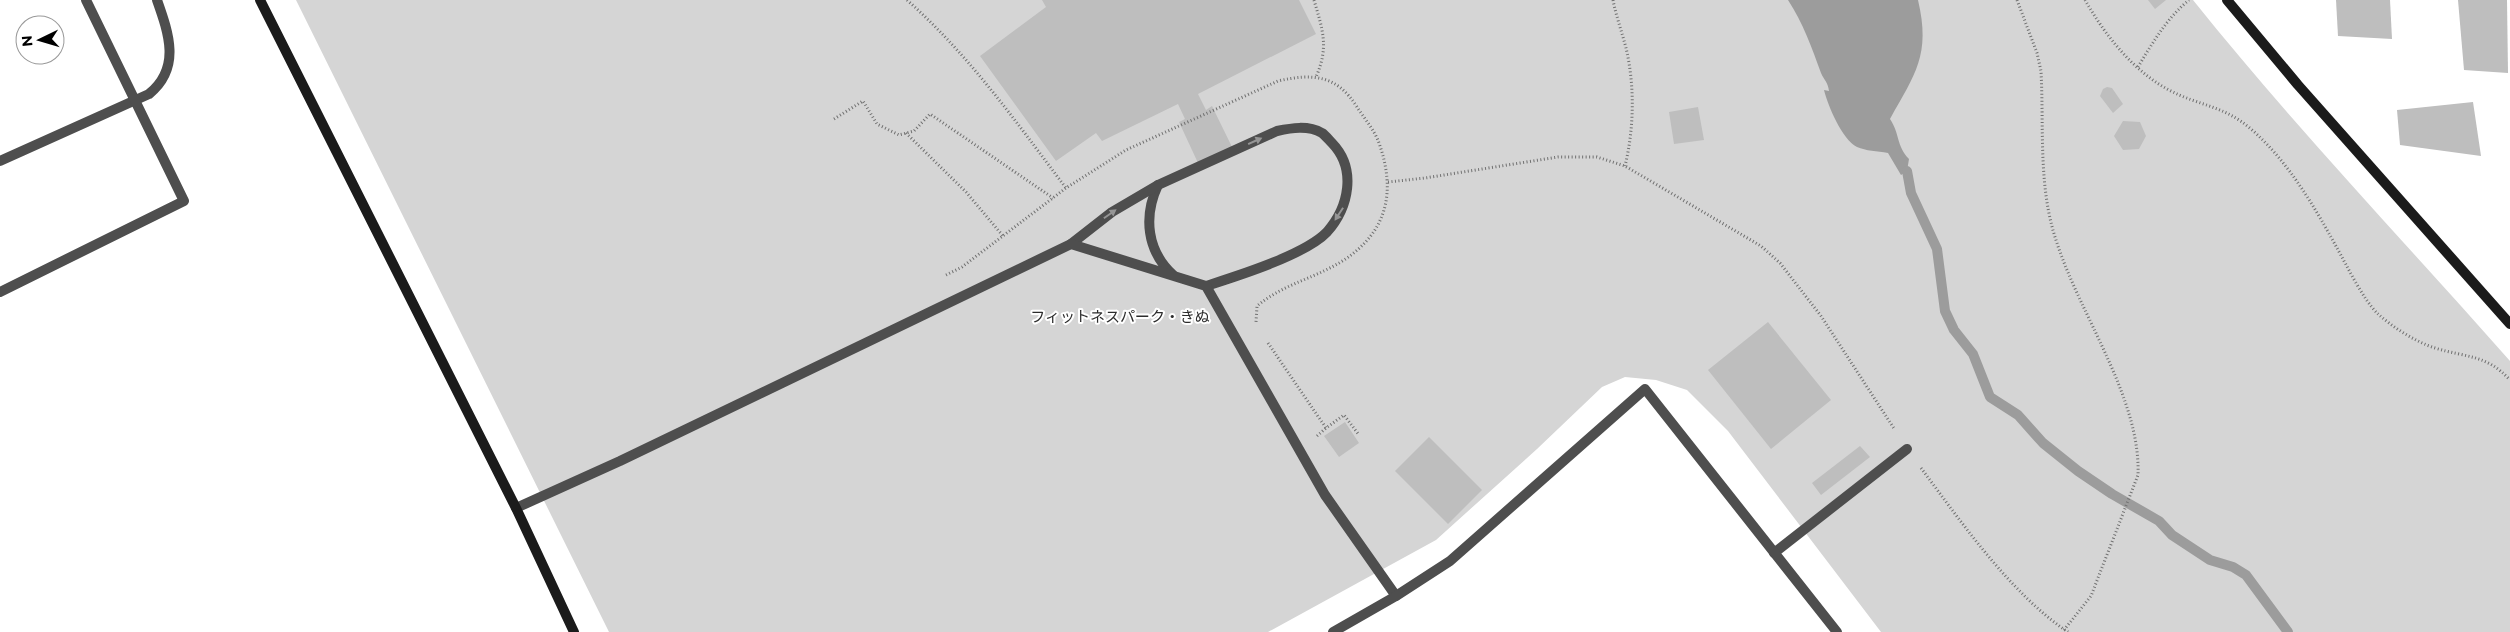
<svg xmlns="http://www.w3.org/2000/svg" width="2510" height="632" font-family="Montserrat,'Noto Sans JP',sans-serif">
	<rect width="100%" height="100%" fill="#fff"/>
	<path fill="#d5d5d5" d="M296 0H2193C2293 125 2404 241 2510 361V632H1881L1728 431 1687 390 1656 380 1625 377 1602 387 1537 449 1436 540 1268 632H609Z"/>
	<path fill="#9c9c9c" d="M1788 0H1918C1931 55 1915 74 1890 119 1900 134 1896 145 1909 159L1907 171 1901 175 1888 153C1877 151 1866 151 1857 147 1842 139 1828 106 1824 90L1829 91C1828 82 1824 80 1821 73 1812 48 1803 23 1788 0Z"/>
	<g fill="none" stroke-linecap="round" stroke-linejoin="round">
		<path stroke="#9c9c9c" stroke-width="10" d="M1907 171 1911 193 1937 249 1945 311 1954 330 1973 354 1990 397 2018 415 2043 443 2078 471 2112 494 2159 521 2172 535 2210 560 2233 567 2246 575 2288 632"/>
	</g>
	<g fill="#bebebe">
		<path d="M1042 0H1299L1316 34 1198 94 1206 110 1212 106 1232 147 1198 163 1179 122 1185 119 1178 104 1102 141 1096 133 1056 161 980 56 1046 7Z"/>
		<path d="M2148 0H2166L2155 9Z"/>
		<path d="M2336 0H2390L2392 39 2338 36Z"/>
		<path d="M2458 0H2507L2508 73 2464 70Z"/>
		<path d="M2107 87 2112 88 2123 104 2113 113 2100 96 2103 89Z"/>
		<path d="M2473 102 2481 156 2400 145 2397 110Z"/>
		<path d="M1698 107 1704 140 1674 144 1669 112Z"/>
		<path d="M2123 121 2140 122 2146 136 2139 149 2123 150 2114 136Z"/>
		<path d="M1768 322 1831 400 1771 449 1708 370Z"/>
		<path d="M1345 422 1359 443 1339 457 1324 436Z"/>
		<path d="M1429 437 1482 490 1448 524 1395 471Z"/>
		<path d="M1860 446 1870 457 1821 495 1812 483Z"/>
	</g>
	<g fill="none" stroke-linecap="round" stroke-linejoin="round">
		<g stroke="#707070" stroke-width="3" stroke-dasharray="1 2.5" stroke-linecap="butt">
			<path d="M907 0C970 56 1016 122 1066 188"/>
			<path d="M1314 0C1323 31 1329 47 1316 77"/>
			<path d="M1613 0C1616 16 1622 32 1626 48 1635 86 1634 129 1625 166"/>
			<path d="M2017 0 2037 53 2041 71C2044 127 2038 186 2056 240 2079 314 2141 398 2138 475L2091 596 2064 630"/>
			<path d="M2085 0C2105 35 2133 71 2169 90 2199 106 2223 105 2251 129 2288 161 2314 206 2337 248 2347 266 2363 299 2377 313 2392 327 2416 342 2435 348 2467 358 2486 354 2510 380"/>
			<path d="M2138 67C2153 42 2167 18 2189 0"/>
			<path d="M834 119 863 101 877 124 899 135 914 131 930 114 1053 198"/>
			<path d="M906 133 966 192 1003 236"/>
			<path d="M1388 182 1425 178 1558 157H1597L1625 166 1761 246 1780 263 1821 316 1895 430"/>
			<path d="M946 275 962 267 1066 188 1126 150 1278 81C1313 73 1337 75 1357 107 1364 118 1375 131 1379 143 1396 191 1388 231 1344 260 1316 278 1283 284 1257 306L1256 322"/>
			<path d="M1268 343 1326 428 1344 415 1359 435"/>
			<path d="M1317 436 1326 428"/>
			<path d="M1921 468C1962 523 2011 594 2068 632"/>
		</g>
		<g stroke="#4e4e4e" stroke-width="10">
			<path d="M0 161 149 94C181 68 169 34 157 0"/>
			<path d="M1158 185C1143 217 1147 251 1173 275"/>
			<path d="M1071 244 1112 212 1158 185 1277 131C1291 128 1308 125 1322 133 1325 135 1329 140 1332 143 1357 169 1349 207 1327 232 1305 255 1237 276 1206 286"/>
			<path d="M0 292 184 201 86 0"/>
			<path d="M516 508 620 461 1071 244 1206 286 1325 495 1396 596"/>
			<path d="M1774 553 1907 449"/>
			<path d="M1333 632 1396 596 1450 561 1645 389 1837 632"/>
		</g>
		<g stroke="#1b1b1b" stroke-width="10">
			<path d="M260 0 516 508 574 632"/>
			<path d="M2227 0 2298 85 2510 324"/>
		</g>
	</g>
	<defs><path id="oneway-solid" d="M-6-.8H1V-3.2L6.5 0L1 3.2V.8H-6Z" transform="scale(1.25)"/></defs>
	<g fill="#959595">
		<use href="#oneway-solid" transform="translate(1255 141) rotate(-24)"/>
		<use href="#oneway-solid" transform="translate(1110 214) rotate(-35)"/>
		<use href="#oneway-solid" transform="translate(1339 214) rotate(123)"/>
	</g>
	<g text-anchor="middle" stroke-width="4" stroke-linejoin="round" paint-order="stroke">
		<g font-size="15" fill="#2c2c2c" stroke="#fff">
			<text x="1120" y="322">フィットネスパーク・きぬ</text>
		</g>
	</g>
	<g transform="translate(40 40) rotate(265)"><circle r="24" fill="#ffffff" stroke="#999999"/>
	<path d="M0-4L9 19L0 12L-9 19Z" fill="#000000"/>
	<text y="-8" font-size="14" font-weight="bold" text-anchor="middle" fill="#000000">N</text>
	</g>
</svg>
